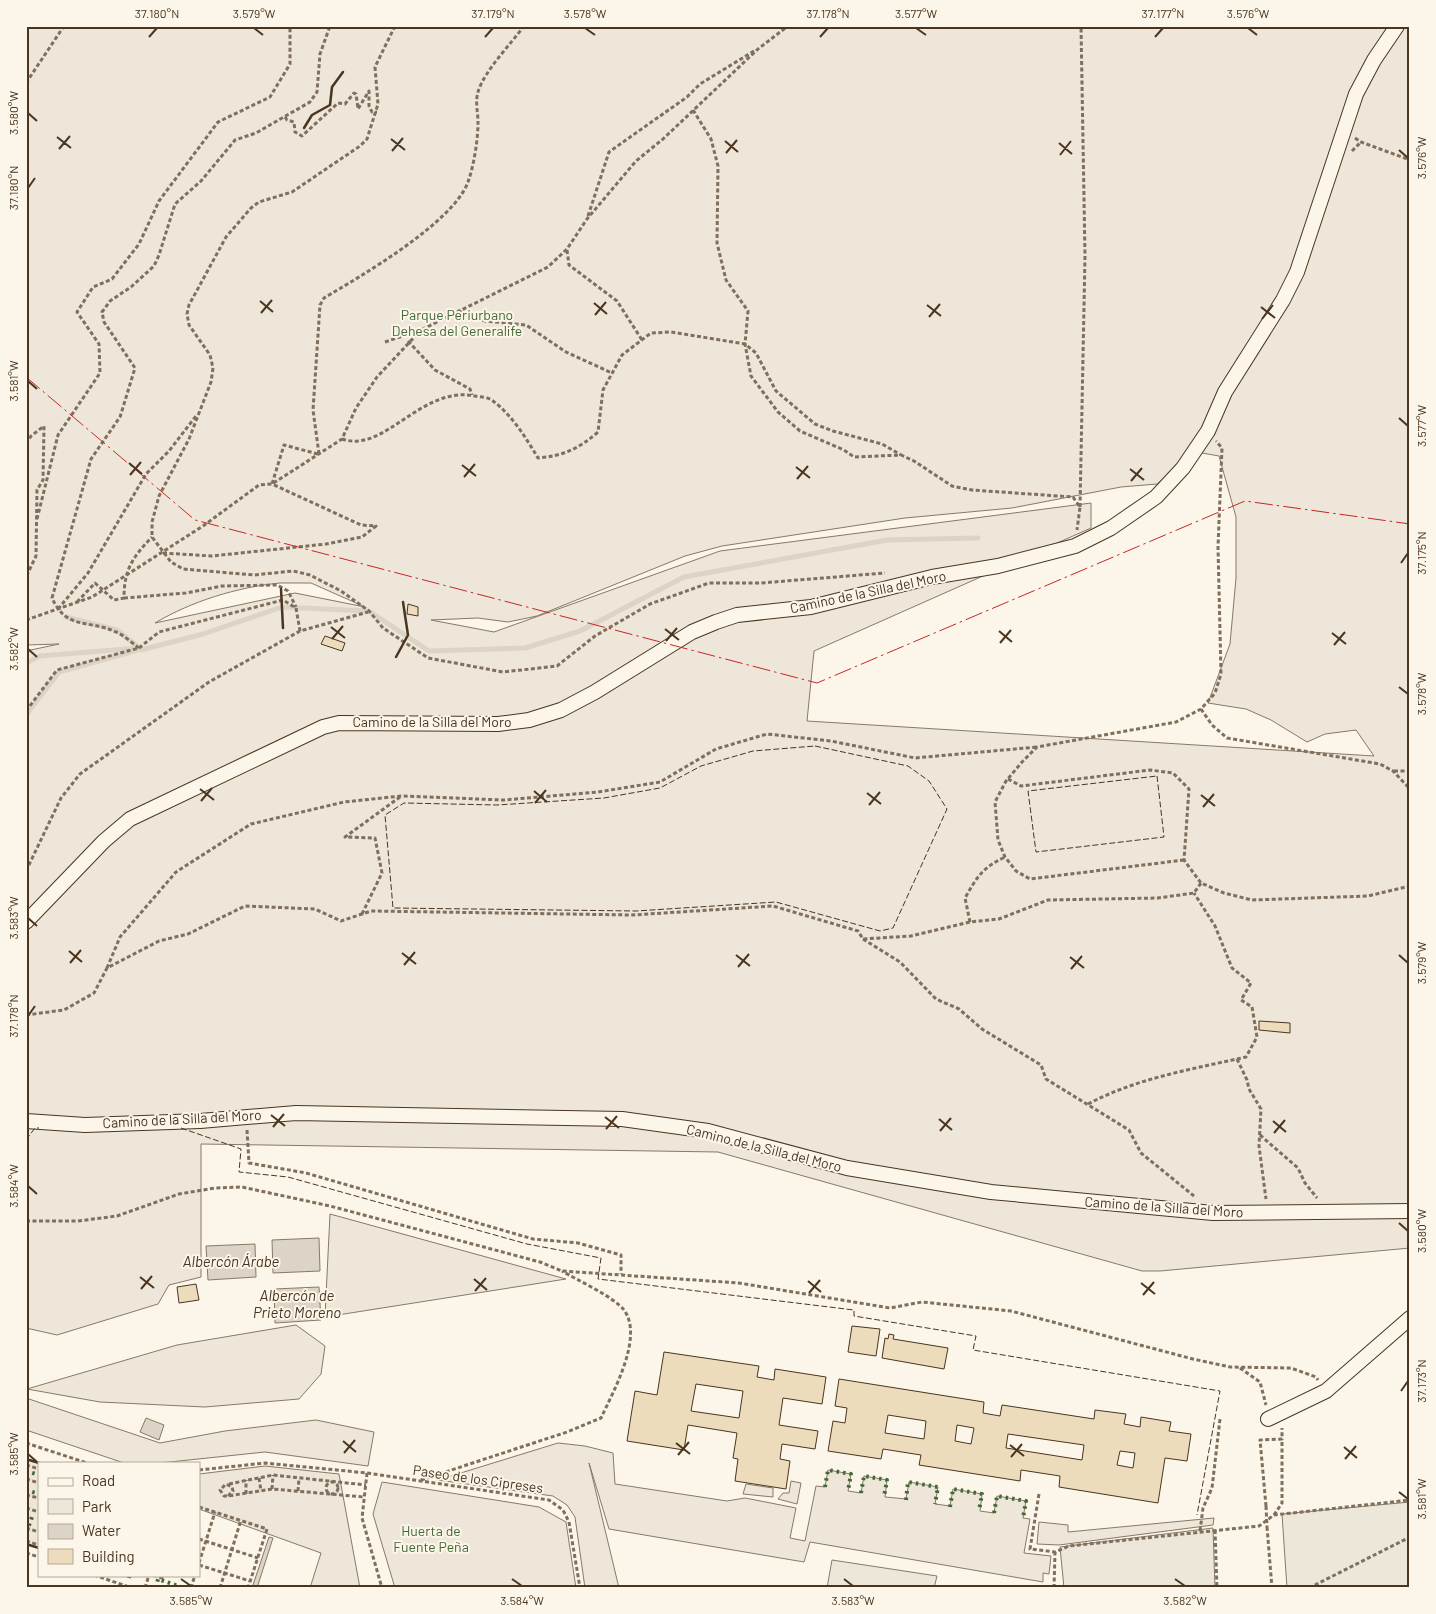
<svg xmlns="http://www.w3.org/2000/svg" width="1436" height="1614" font-family="Barlow,sans-serif">
	<rect width="100%" height="100%" fill="#fbf6e9"/>
	<g fill="#ede6d9" stroke="#887966" fill-rule="evenodd">
		<path d="M26 26H1410V1248L1160 1271H1142L718 1152 201 1144V1277L169 1285 158 1304 57 1335 26 1328V651L59 644 26 645ZM1202 453 1219 456 1236 517V578L1230 644 1208 703 1246 709 1271 720 1307 742 1325 734 1356 730 1374 756 807 721 814 651 1091 528V503L720 551 494 632 431 620 478 618 508 622 537 616 685 556 722 546 905 518 1012 508 1121 487 1157 484 1182 464ZM280 583H311L365 607 295 593 155 623C192 601 238 587 280 583Z"/>
		<path d="M330 1214 566 1279 325 1317Z"/>
		<path d="M296 1325 325 1346 321 1374 299 1399 205 1407 100 1402 27 1389 177 1345Z"/>
		<path d="M26 1398 160 1443 225 1431 316 1420 374 1432 368 1466 265 1452 160 1463H124L26 1430Z"/>
		<path d="M558 1443 585 1446 613 1453 615 1484 727 1501 745 1498 796 1508 790 1538 805 1541 816 1486 825 1487 828 1470 851 1474 848 1491 861 1493 864 1476 887 1480 885 1497 906 1499 909 1482 938 1487 935 1504 950 1506 953 1489 982 1494 980 1511 994 1513 997 1496 1026 1501 1023 1518 1030 1519 1024 1553 1051 1556 1049 1574 1043 1573V1582L810 1542 804 1562 609 1529 589 1463 619 1588H585L575 1517 567 1505 553 1496 438 1480Z"/>
		<path d="M26 1459 39 1463V1548L26 1544Z"/>
		<path d="M265 1466 339 1474 360 1588H310L321 1553 199 1509V1474Z"/>
		<path d="M791 1481 801 1483 797 1504 778 1499 783 1493H789Z"/>
		<path d="M382 1482 539 1507 566 1522 576 1588H395L373 1514Z"/>
		<path d="M746 1484 773 1488V1497L743 1494Z"/>
		<path d="M1214 1518 1213 1525 1059 1545 1037 1544 1039 1522 1068 1525V1532Z"/>
	</g>
	<g fill="#ede7d9" stroke="#887966">
		<path d="M1410 1502V1588H1287L1282 1514Z"/>
		<path d="M1213 1528 1215 1588H1064L1060 1547Z"/>
		<path d="M832 1560 937 1576 934 1588H827Z"/>
	</g>
	<g fill="#dcd4c6" stroke="#887966">
		<path d="M319 1238 320 1271 273 1273 272 1240Z"/>
		<path d="M255 1244 256 1277 208 1280 206 1246Z"/>
		<path d="M319 1287 321 1320 275 1323 274 1289Z"/>
		<path d="M146 1418 164 1425 159 1440 140 1432Z"/>
		<path d="M269 1537 273 1538 257 1588H252Z"/>
	</g>
	<g fill="none" stroke-linecap="round" stroke-linejoin="round">
		<g stroke="#dcd4c6" stroke-width="5">
			<path d="M66 617 117 630 137 646"/>
			<path d="M26 663 40 656 139 648 141 650 203 634 282 607 369 611 429 651 525 648 580 631 684 577 887 540 978 538"/>
			<path d="M26 715 59 672 138 650"/>
		</g>
	</g>
	<g fill="#ecdcbc" stroke="#4a3520" fill-rule="evenodd">
		<path d="M408 604 418 607V616L407 614Z"/>
		<path d="M325 636 345 643 342 651 321 644Z"/>
		<path d="M1259 1021 1290 1023V1033L1259 1030Z"/>
		<path d="M196 1284 199 1300 179 1303 177 1287Z"/>
		<path d="M852 1326 880 1329 876 1356 848 1352Z"/>
		<path d="M889 1334 894 1335 893 1339 948 1348 944 1369 882 1358 885 1338 888 1339Z"/>
		<path d="M664 1352 759 1366 757 1377 774 1380 775 1369 826 1377 822 1404 783 1398 779 1425 818 1431 815 1449 782 1444 780 1459 790 1461 786 1489 735 1481 738 1459 733 1458 737 1433 688 1425 684 1450 627 1441 635 1391 657 1395ZM696 1384 743 1391 739 1418 691 1411Z"/>
		<path d="M839 1379 984 1402 983 1413 1000 1416 1002 1405 1094 1419 1095 1410 1126 1414 1124 1424 1140 1427 1141 1417 1171 1422 1169 1431 1191 1434 1187 1461 1165 1458 1158 1503 1059 1487 1060 1476 1021 1470 1020 1481 919 1465 921 1455 883 1449 881 1459 828 1451 833 1421 845 1423 847 1408 835 1406ZM888 1415 926 1421 924 1439 885 1433ZM957 1425 974 1428 971 1444 955 1441ZM1008 1434 1084 1445 1082 1460 1006 1448ZM1120 1451 1135 1453 1133 1468 1117 1465Z"/>
	</g>
	<g fill="none" stroke-linecap="round" stroke-linejoin="round">
		<defs>
			<g id="street">
				<path d="M26 922 104 841 130 819 323 727 339 723 498 724 529 720 561 710 595 692 692 632 716 622 737 615 811 607 932 577 998 566 1075 546 1111 528 1156 497 1183 468 1208 431 1225 392 1283 300 1297 272 1356 94 1374 60 1397 26"/>
				<path d="M26 1121 85 1125 200 1121 296 1113 622 1119 708 1131 847 1168 991 1192 1213 1213 1410 1211"/>
				<path d="M1268 1419 1326 1391 1410 1318"/>
			</g>
		</defs>
		<use href="#street" stroke="#4a3520" stroke-width="16"/>
		<g stroke="#7f6f5c" stroke-width="3" stroke-dasharray="4 2.5" stroke-linecap="butt">
			<path d="M395 26 375 67 378 104 367 139 360 146 292 192 259 202 251 208 226 237 189 305 187 314 189 325 210 355 213 368 211 382 189 439 159 496 152 522V537L171 562 183 569 254 575 293 571 310 575 341 591 369 611 383 628 428 658 503 672 557 666 595 636 650 604 709 583H761L885 573"/>
			<path d="M26 83 64 26"/>
			<path d="M693 110 711 139 718 166 717 243 726 280 748 311 745 344 751 376 778 412 800 431 844 450 854 457 901 455 914 461 952 486 972 490 1073 497 1080 507 1077 530"/>
			<path d="M285 117 287 120 294 122 295 132 302 136 338 103 345 104 354 93 356 94 358 109 369 91V106L372 112H377"/>
			<path d="M1355 138 1361 142 1410 160"/>
			<path d="M1352 151 1361 142"/>
			<path d="M588 216 609 152 687 97 700 84 754 51"/>
			<path d="M567 250 569 265 617 301 642 340"/>
			<path d="M458 311 485 321 526 325 566 352 612 373"/>
			<path d="M408 341 435 370 470 389 472 395"/>
			<path d="M385 342 421 330 548 267 567 249 587 219 636 161 663 139 758 49 788 26"/>
			<path d="M342 439C385 454 421 385 475 396 480 397 489 397 493 401 512 415 526 438 538 458 563 456 580 448 598 432L603 390 622 355 651 333 671 332 745 344 756 353 776 391 815 424 833 431 882 444 901 455"/>
			<path d="M26 444 31 436 44 426 43 480 37 490 36 556 26 577"/>
			<path d="M319 454 313 410 320 305 324 298C361 276 453 223 468 182 474 165 478 140 478 122 478 112 475 102 478 92 484 71 511 44 524 26"/>
			<path d="M1080 507 1085 256 1081 26"/>
			<path d="M37 519 58 435 100 373 99 344 77 312 93 287 112 279 139 244 159 201 218 122 270 97 290 64V26"/>
			<path d="M163 553 212 556 326 544 362 537 376 526 361 525 272 484 284 445 318 454"/>
			<path d="M124 598 186 593 222 586 277 585 288 591 296 607"/>
			<path d="M77 602 95 583 114 600 124 598C124 569 133 557 152 537"/>
			<path d="M58 609 88 573 146 474 169 451 196 416"/>
			<path d="M26 620 92 597 103 590 203 526 259 485 272 484 342 439 356 408 377 377 419 332"/>
			<path d="M139 648 159 632 283 600 296 608 300 631"/>
			<path d="M1201 709 1212 725 1227 738 1380 764 1393 771 1410 789"/>
			<path d="M26 711 57 670 139 648C132 643 124 635 116 632 89 619 67 631 52 598L91 459 120 417 135 368 104 322 102 312 110 301 131 287 154 266 159 255 175 204 201 181 235 140 256 133 310 102 317 92 320 54 330 26"/>
			<path d="M1394 771H1410"/>
			<path d="M1008 779 1021 786 1150 770 1173 773 1189 789 1184 860 1201 883 1224 893 1252 900 1368 896 1410 886"/>
			<path d="M1184 860 1030 879 1016 871 1005 857 998 840 995 802 1006 781 1022 762 1037 747 1176 722 1201 709 1215 693 1221 674 1218 547 1222 448 1216 441"/>
			<path d="M26 871 61 798 80 774 209 682 300 631 368 612"/>
			<path d="M362 914 382 873 375 838 345 837 400 797"/>
			<path d="M970 922 965 898C977 877 982 868 1005 857"/>
			<path d="M863 939 900 962 936 999 959 1009 982 1029 1041 1065 1046 1079 1129 1130 1141 1153 1194 1196"/>
			<path d="M107 968 120 937 176 872 251 824 344 802 401 796 504 800 598 792 660 782 716 749 767 734 831 741 915 758 1037 747"/>
			<path d="M26 1015 64 1010 94 993 107 968 159 941 188 934 245 906 315 909 341 921 371 911 632 915 773 906 858 931 863 939 911 936 970 922 999 919 1048 900 1158 898 1194 893 1201 883"/>
			<path d="M1237 1059 1247 1080 1249 1089 1261 1109 1259 1146 1266 1199"/>
			<path d="M1088 1104C1137 1078 1193 1069 1246 1057L1257 1037 1252 1007 1241 1000 1251 983 1232 968 1215 926 1194 893"/>
			<path d="M247 1130 249 1163 306 1173 533 1239 578 1243 621 1255V1274"/>
			<path d="M1260 1135 1298 1168 1305 1183 1317 1198"/>
			<path d="M26 1221H78L117 1216 179 1194 215 1188 242 1187 330 1206 540 1262 562 1271 739 1283 890 1308 922 1302 1011 1311 1193 1359 1230 1367 1291 1368 1316 1377 1318 1380"/>
			<path d="M1240 1368 1260 1382 1266 1405"/>
			<path d="M26 1443 87 1463"/>
			<path d="M26 1465 39 1469"/>
			<path d="M199 1470 265 1463 367 1473 549 1500 563 1510 569 1522 580 1588"/>
			<path d="M367 1473 362 1518 382 1588"/>
			<path d="M259 1478 261 1491"/>
			<path d="M26 1479 39 1483"/>
			<path d="M421 1480 567 1432 601 1418C613 1392 644 1337 624 1310 614 1297 577 1280 562 1271"/>
			<circle cx="332" cy="1488" r="6"/>
			<path d="M229 1484 273 1475 366 1485"/>
			<path d="M272 1489 273 1475"/>
			<path d="M298 1491 299 1478"/>
			<path d="M246 1494V1480"/>
			<path d="M1039 1494 1030 1549 1055 1552 1069 1546 1259 1526 1274 1515 1410 1500"/>
			<path d="M26 1495 39 1498"/>
			<path d="M228 1496 233 1491 232 1487 226 1484 220 1490 224 1496H228L272 1489 364 1497"/>
			<path d="M1266 1506 1260 1440 1282 1439V1428"/>
			<path d="M199 1507 267 1529 248 1588"/>
			<path d="M26 1508 39 1512"/>
			<path d="M1274 1515 1282 1503V1439"/>
			<path d="M1267 1527 1272 1588"/>
			<path d="M26 1528 39 1532"/>
			<path d="M1215 1530 1217 1588"/>
			<path d="M1200 1531 1203 1508 1212 1488 1220 1419"/>
			<path d="M199 1539 258 1558"/>
			<path d="M26 1541 39 1545"/>
			<path d="M26 1553 39 1557"/>
			<path d="M199 1563 215 1512"/>
			<path d="M199 1565 250 1581"/>
			<path d="M94 1575 132 1588"/>
			<path d="M153 1575 162 1578 163 1575"/>
			<path d="M145 1588 149 1575"/>
			<path d="M191 1588 195 1575"/>
			<path d="M220 1588 241 1520"/>
			<path d="M1054 1588 1055 1552"/>
			<path d="M1309 1588 1410 1537"/>
		</g>
		<use href="#street" stroke="#fbf6e9" stroke-width="14"/>
		<path stroke="#7f6f5c" stroke-width="3" stroke-dasharray="4 2.5" stroke-linecap="butt" d="M1266 1506 1267 1527"/>
		<g stroke="#436837" stroke-width="4" stroke-dasharray="2.5 4" stroke-linecap="butt">
			<path d="M26 1471 39 1475"/>
			<path d="M825 1487 828 1470 851 1474 848 1491"/>
			<path d="M26 1490 39 1494"/>
			<path d="M861 1493 864 1476 887 1480 884 1497"/>
			<path d="M906 1500 908 1482 938 1487 935 1504"/>
			<path d="M950 1507 953 1489 982 1494 979 1511"/>
			<path d="M994 1513 997 1496 1026 1501 1023 1518"/>
			<path d="M26 1515 32 1517 26 1534"/>
			<path d="M156 1588 158 1579 184 1588"/>
		</g>
		<g stroke="#4a3520" stroke-width="1" stroke-dasharray="6 2.5" stroke-linecap="butt">
			<path d="M815 746 908 766 929 781 947 809 893 928 880 931 776 902 636 911 393 908 385 815 404 803 497 805 604 798 660 788 701 766 753 751Z"/>
			<path d="M1157 776 1164 837 1036 852 1028 791Z"/>
			<path d="M181 1128 241 1149 239 1172 288 1177 527 1244 601 1258 598 1279 854 1310V1316L976 1336 973 1350 1220 1391 1197 1515"/>
			<path d="M26 1140 35 1128H39"/>
		</g>
		<g stroke="#4a3520" stroke-width="2.5">
			<path d="M304 128 312 115 330 105 332 87 343 72"/>
			<path d="M281 589 283 628"/>
			<path d="M396 657 408 635 403 602"/>
			<path d="M26 1459 39 1463"/>
			<path d="M26 1544 39 1548"/>
			<path d="M124 1575 130 1577"/>
		</g>
		<path stroke="#c62828" stroke-width="1" stroke-dasharray="18 4 2.5 4" stroke-linecap="butt" d="M26 377 195 520 817 683 1245 501 1410 524"/>
	</g>
	<path fill="none" stroke="#4a3520" stroke-width="2" d="M254 28 263 35M585 28 595 35M916 28 926 35M1248 28 1257 35M149 37 157 28M485 37 493 28M820 37 828 28M1155 37 1163 28M28 113 37 121M57 137 71 148M391 139 405 150M725 141 738 152M1059 143 1072 154M59 149 70 136M1399 150 1408 158M392 151 403 138M726 153 737 140M1060 155 1071 141M28 188 35 178M260 301 273 312M594 303 607 314M927 305 941 316M1261 307 1275 318M261 313 272 300M595 315 606 302M929 317 940 304M1262 319 1273 305M28 381 37 389M1399 418 1408 426M129 463 142 474M462 465 476 476M796 467 810 478M1130 469 1144 480M130 475 141 462M464 477 475 464M797 479 808 466M1131 481 1142 468M1401 563 1408 553M331 627 345 638M665 629 679 640M999 631 1012 642M1332 633 1346 644M332 639 343 626M666 641 677 628M1000 643 1011 630M1334 645 1345 632M28 649 37 657M1399 687 1408 694M200 789 214 800M534 791 547 802M867 793 881 804M1201 795 1215 806M201 801 212 788M535 803 546 790M869 805 880 792M1203 807 1214 794M28 918 37 926M69 951 82 962M402 953 416 964M736 955 750 966M1399 955 1408 963M1070 957 1084 968M70 963 81 950M404 965 415 952M738 967 749 954M1071 969 1082 956M28 1016 35 1006M271 1115 285 1126M605 1117 619 1128M939 1119 952 1130M1273 1121 1286 1132M273 1127 284 1114M606 1129 617 1116M940 1131 951 1118M1274 1133 1285 1120M28 1186 37 1194M1399 1223 1408 1231M140 1277 154 1288M474 1279 487 1290M808 1281 821 1292M1141 1283 1155 1294M141 1289 152 1276M475 1291 486 1278M809 1293 820 1280M1143 1295 1154 1282M1401 1391 1408 1381M343 1441 356 1452M676 1443 690 1454M1010 1445 1024 1456M1344 1447 1357 1458M344 1453 355 1440M28 1454 37 1462M678 1455 689 1442M1011 1457 1022 1444M1345 1459 1356 1446M1399 1492 1408 1499M181 1579 191 1586M512 1579 522 1586M844 1579 853 1586M1175 1579 1185 1586"/>
	<g text-anchor="middle" stroke-width="4" stroke-linejoin="round" paint-order="stroke">
		<g font-size="14" fill="#436837" stroke="#fbf6e9">
			<text x="457" y="320">Parque Periurbano<tspan x="457" dy="16">Dehesa del Generalife</tspan></text>
			<text x="431" y="1536">Huerta de<tspan x="431" dy="16">Fuente Peña</tspan></text>
		</g>
		<g font-size="14" fill="#4a3520" stroke="#fbf6e9">
			<text transform="translate(868 592) rotate(-12)" y="5">Camino de la Silla del Moro</text>
			<text x="432" y="727">Camino de la Silla del Moro</text>
			<text transform="translate(182 1119) rotate(-3)" y="5">Camino de la Silla del Moro</text>
			<text transform="translate(764 1148) rotate(14)" y="5">Camino de la Silla del Moro</text>
			<text transform="translate(1164 1207) rotate(4)" y="5">Camino de la Silla del Moro</text>
			<text transform="translate(478 1479) rotate(8)" y="5">Paseo de los Cipreses</text>
		</g>
		<g font-size="15" font-style="italic" fill="#4a3520" stroke="#fbf6e9">
			<text x="231" y="1267">Albercón Árabe</text>
			<text x="297" y="1301">Albercón de<tspan x="297" dy="17">Prieto Moreno</tspan></text>
		</g>
	</g>
	<rect width="1436" height="1614" fill="none" stroke="#fbf6e9" stroke-width="55"/>
	<rect x="38" y="1462" width="162" height="115" fill="#fbf6e9" stroke="#b4a999"/>
	<rect x="48" y="1478" width="25" height="8" fill="#fbf6e9" stroke="#b4a999"/>
	<text x="82" y="1486" font-size="15" fill="#4a3520">Road</text>
	<rect x="48" y="1499" width="25" height="15" fill="#ede6d9" stroke="#b4a999"/>
	<text x="82" y="1512" font-size="15" fill="#4a3520">Park</text>
	<rect x="48" y="1524" width="25" height="15" fill="#dcd4c6" stroke="#b4a999"/>
	<text x="82" y="1536" font-size="15" fill="#4a3520">Water</text>
	<rect x="48" y="1549" width="25" height="15" fill="#ecdcbc" stroke="#b4a999"/>
	<text x="82" y="1562" font-size="15" fill="#4a3520">Building</text>
	<rect x="28" y="28" width="1380" height="1558" fill="none" stroke="#4a3520" stroke-width="2"/>
	<g font-size="12" text-anchor="middle" fill="#4a3520">
		<text x="157" y="18">37.180°N</text>
		<text x="254" y="18">3.579°W</text>
		<text x="493" y="18">37.179°N</text>
		<text x="585" y="18">3.578°W</text>
		<text x="828" y="18">37.178°N</text>
		<text x="916" y="18">3.577°W</text>
		<text x="1163" y="18">37.177°N</text>
		<text x="1248" y="18">3.576°W</text>
		<text transform="translate(14 113) rotate(-90)" y="4">3.580°W</text>
		<text transform="translate(1422 158) rotate(-90)" y="4">3.576°W</text>
		<text transform="translate(14 188) rotate(-90)" y="4">37.180°N</text>
		<text transform="translate(14 381) rotate(-90)" y="4">3.581°W</text>
		<text transform="translate(1422 426) rotate(-90)" y="4">3.577°W</text>
		<text transform="translate(1422 553) rotate(-90)" y="4">37.175°N</text>
		<text transform="translate(14 649) rotate(-90)" y="4">3.582°W</text>
		<text transform="translate(1422 694) rotate(-90)" y="4">3.578°W</text>
		<text transform="translate(14 918) rotate(-90)" y="4">3.583°W</text>
		<text transform="translate(1422 963) rotate(-90)" y="4">3.579°W</text>
		<text transform="translate(14 1016) rotate(-90)" y="4">37.178°N</text>
		<text transform="translate(14 1186) rotate(-90)" y="4">3.584°W</text>
		<text transform="translate(1422 1231) rotate(-90)" y="4">3.580°W</text>
		<text transform="translate(1422 1381) rotate(-90)" y="4">37.173°N</text>
		<text transform="translate(14 1454) rotate(-90)" y="4">3.585°W</text>
		<text transform="translate(1422 1499) rotate(-90)" y="4">3.581°W</text>
		<text x="191" y="1605">3.585°W</text>
		<text x="522" y="1605">3.584°W</text>
		<text x="853" y="1605">3.583°W</text>
		<text x="1185" y="1605">3.582°W</text>
	</g>
</svg>
